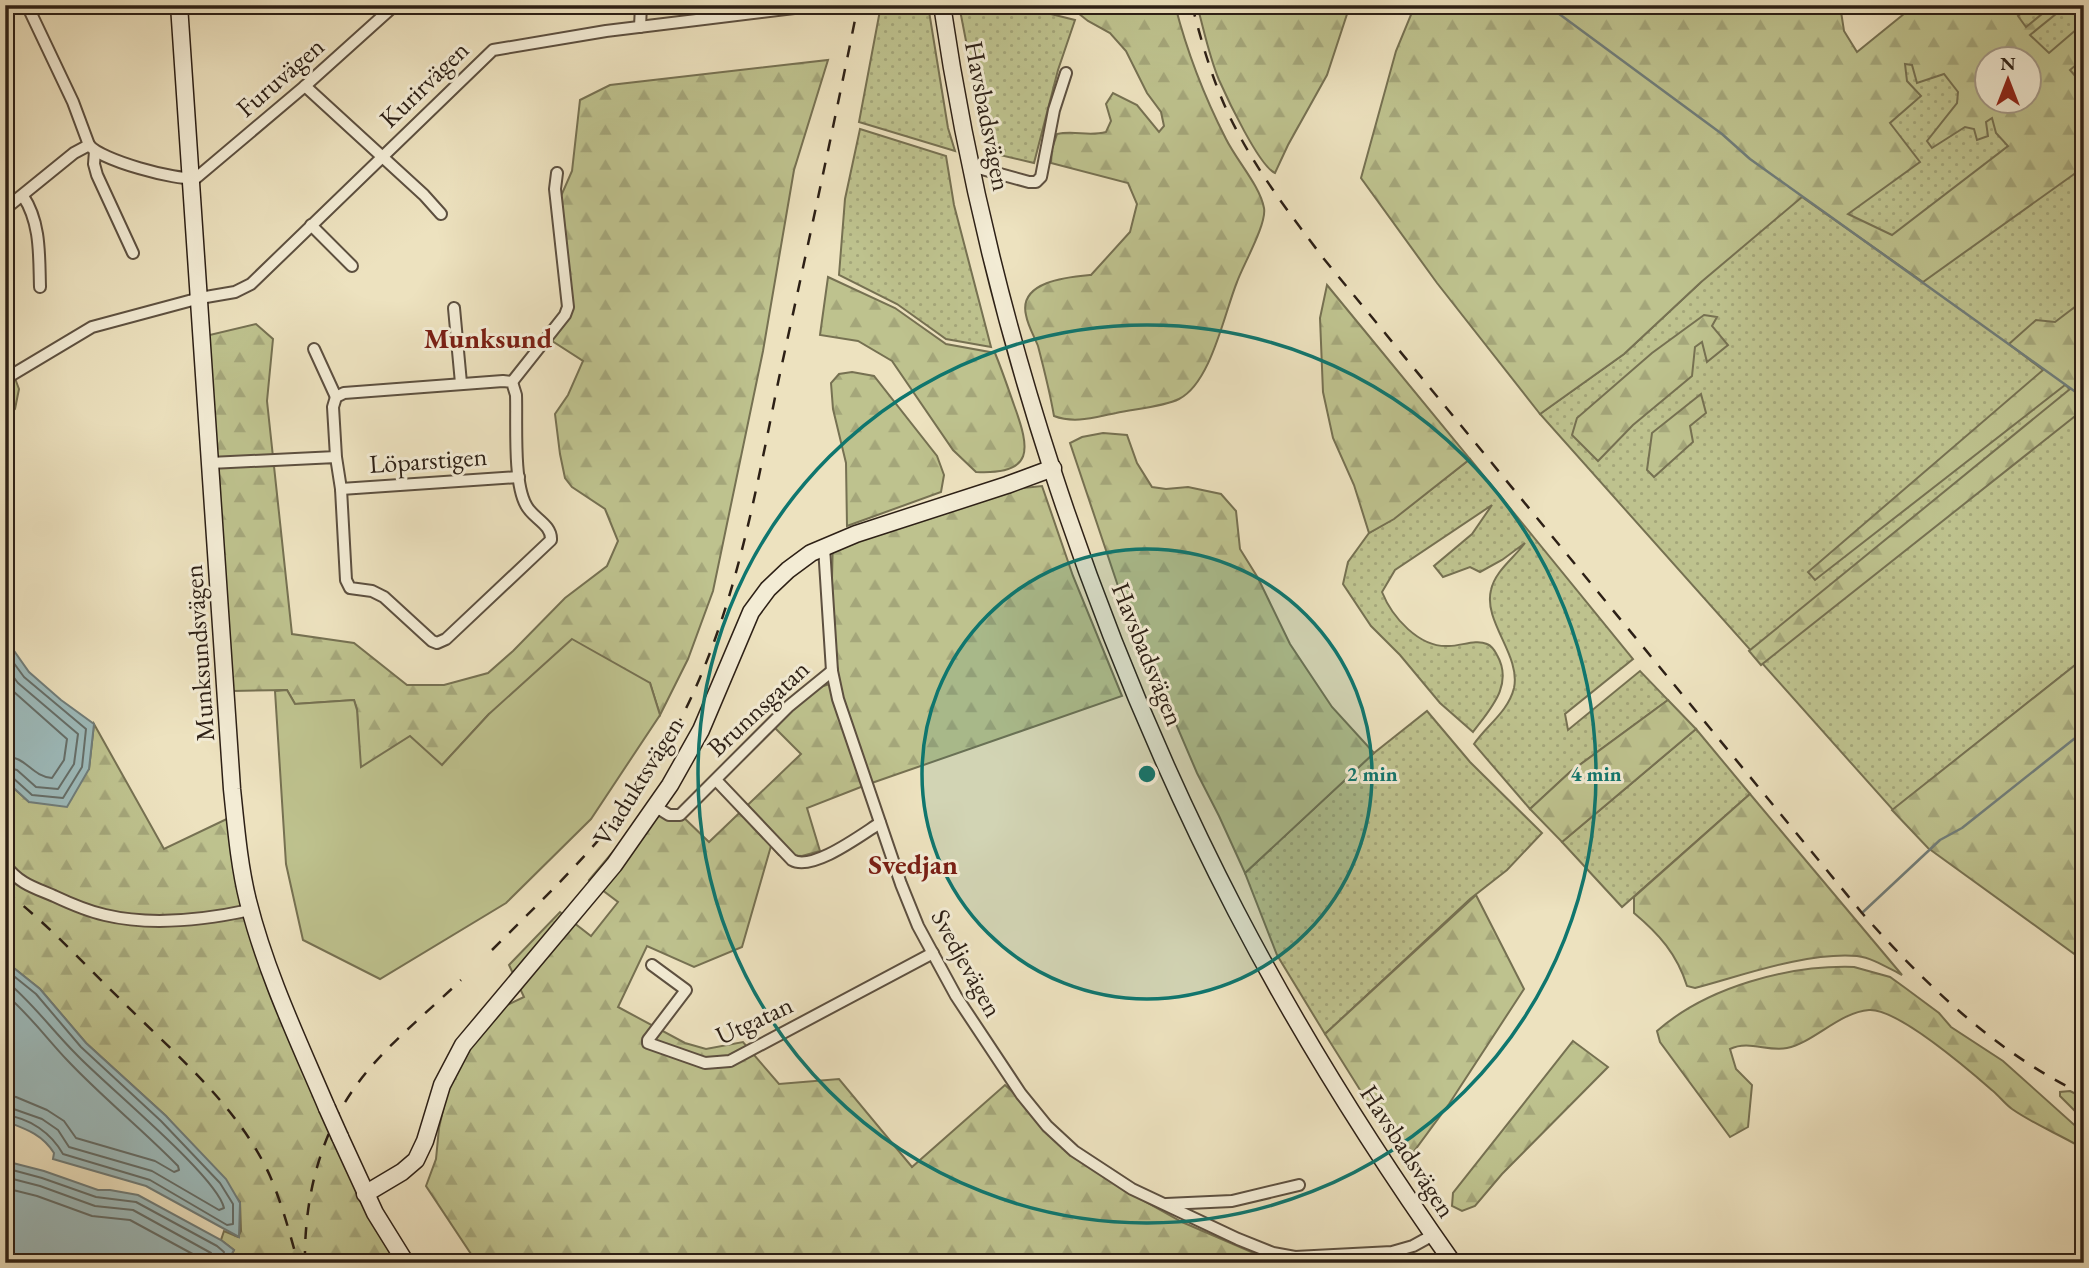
<svg xmlns="http://www.w3.org/2000/svg" width="2089" height="1268" font-family="'EB Garamond',serif">
	<defs>
		<pattern id="grass-dots" width="8" height="8" patternUnits="userSpaceOnUse" patternTransform="scale(1.75)"><rect width="8" height="8" fill="#bec28e"/><path d="M2 2h.1M6 6h.1" fill="none" stroke="#a4a67a" stroke-width="1.8" stroke-linecap="round"/></pattern>
		<pattern id="forest-firs" width="22" height="20" patternUnits="userSpaceOnUse" patternTransform="scale(1.75)"><rect width="22" height="20" fill="#bec28e"/><path d="M5 1l3.5 6h-7zM16 11l3.5 6h-7z" fill="#a4a67a"/></pattern>
	</defs>
	<rect width="100%" height="100%" fill="#ede2bf"/>
	<filter id="stains"><feTurbulence type="fractalNoise" baseFrequency=".00286" numOctaves="4"/><feColorMatrix values="0 0 0 0 .2 0 0 0 0 .09 0 0 0 0 .02 0 0 0 .5 -.17"/></filter>
	<radialGradient id="worn" r=".72"><stop offset=".6" stop-color="#630" stop-opacity="0"/><stop offset="1" stop-color="#630" stop-opacity=".3"/></radialGradient>
	<g fill="url(#grass-dots)" stroke="#767152" stroke-width="2" fill-rule="evenodd">
		<path d="M881 5H928L948 128 955 151 859 122Z"/>
		<path d="M959 5H1042L1039 11 1075 20 1058 70 1034 163 991 153 986 144Z"/>
		<path d="M1915 5H2084V658L1893 810 1540 414 1624 354 1700 283 1885 58ZM1988 60H2030V102H1988Z"/>
		<path d="M860 129 946 156 954 205 991 347 946 339 897 304 839 275 845 199Z"/>
		<path d="M1470 459 1633 659 1565 714 1568 730 1640 671 1668 700 1570 772 1530 809 1474 744C1487 725 1508 712 1514 688 1521 655 1483 622 1491 590 1495 571 1514 558 1525 543L1502 560 1480 572 1470 567 1443 577 1434 566 1472 534 1492 505 1395 570 1382 592C1392 617 1419 648 1449 646 1461 646 1476 639 1487 644 1492 646 1495 651 1497 655 1514 685 1490 709 1473 732L1440 703 1400 655 1371 626 1343 584 1348 562 1369 533 1393 519Z"/>
		<path d="M1427 711 1470 762 1542 833 1507 870 1470 899 1325 1034 1277 955 1245 873 1374 753Z"/>
		<path d="M1696 729 1750 794 1622 907 1562 842Z"/>
	</g>
	<g fill="url(#forest-firs)" stroke="#767152" stroke-width="2" fill-rule="evenodd">
		<path d="M1078 5H1175C1187 52 1204 96 1226 139 1237 161 1260 186 1264 208 1267 224 1243 265 1237 282 1224 314 1211 383 1179 399 1163 407 1134 409 1116 413 1095 417 1075 424 1054 416 1050 393 1044 369 1038 346 1034 336 1028 326 1026 315 1018 281 1069 277 1091 275L1130 232 1137 204 1128 183 1051 163 1052 149 1057 134C1075 130 1088 137 1106 132L1111 121 1106 104 1113 93 1137 105 1159 132 1164 126 1161 112 1147 93 1126 51 1110 33 1088 21 1078 13Z"/>
		<path d="M1197 5H1350L1327 75 1288 145 1275 173C1259 166 1227 98 1219 80 1209 56 1204 30 1197 5Z"/>
		<path d="M1415 5H1794V9L1800 5H1840L1844 31 1857 52 1915 5H2031L2018 16 2026 27 2053 5H2067L2030 35 2049 53 2084 23V58L2070 70 2084 86V167L1923 282 1802 197 1700 283 1624 354 1540 414 1437 283 1361 178 1396 51ZM1988 60H2030V102H1988ZM1905 64 1912 65 1917 83 1944 74 1958 92 1957 103 1927 141 1932 148 1965 127 1974 129 1977 140 1988 136 1986 122 1992 118 1996 133 2008 146 1892 235 1848 214 1920 162 1890 123 1921 96 1907 81Z"/>
		<path d="M828 60 794 170 763 351 713 591 688 659 660 715 650 683 489 714 442 765 360 767 357 710 354 700 295 704 287 690 232 691 197 338 256 324 273 339 267 401 292 634 354 643 407 685H444L488 673 513 651 565 598 607 566 618 541 605 509 572 487 565 478 560 454 555 414 568 395 583 361 549 339 557 326 567 288 561 196 572 171 580 100 610 85Z"/>
		<path d="M828 277 895 308 946 344 995 353C1002 370 1008 388 1014 405 1030 449 1035 475 976 472L953 450 892 361 858 341 820 335Z"/>
		<path d="M1327 285 1470 459 1394 519 1369 533 1354 485 1333 438 1323 392 1320 318Z"/>
		<path d="M2084 300V409L1761 665 1749 651 2070 389 2065 385 1815 580 1808 572 2043 370 2009 344 2036 320 2055 322Z"/>
		<path d="M1704 315 1717 317 1712 326 1728 345 1707 362 1702 342 1695 347 1692 376 1633 425 1598 461 1572 435 1577 418 1652 353Z"/>
		<path d="M852 372 874 376 937 456 944 475 941 492 847 526 846 463 833 409 831 383 839 374Z"/>
		<path d="M13 373 19 389 15 409 5 418V378Z"/>
		<path d="M1701 394 1706 413 1690 426 1693 442 1654 477 1647 470 1652 433Z"/>
		<path d="M1103 433 1127 435 1137 463 1152 487 1166 489 1188 487 1221 494 1236 511 1240 549 1258 578 1290 644 1332 707 1374 753 1245 873 1219 816 1197 773 1122 598 1070 443 1082 437Z"/>
		<path d="M1042 486 1073 576 1122 696 866 785 807 808 820 851 802 856 779 855 771 846 742 947 694 967 647 946 618 1007 685 1043 706 1049 743 1042 779 1084 839 1079 912 1167 1005 1085 1121 1188 1182 1222 1277 1263H477L426 1186 436 1159 439 1128 450 1079 495 1011 524 997 509 965 560 912 591 936 618 902 589 880 649 809 678 812 709 842 801 754 771 724 814 689 839 681 831 619 833 537 995 491Z"/>
		<path d="M2084 658V961L1928 848 1892 810Z"/>
		<path d="M1668 700 1696 729 1562 842 1530 809 1570 772Z"/>
		<path d="M94 724 164 849 233 816 287 1025 409 1263H227L234 1250 221 1240 224 1231 238 1237 241 1231 240 1202 166 1116 86 1043 40 989 5 961V780L29 802 89 769Z"/>
		<path d="M1750 794 1902 975C1888 968 1873 958 1857 956 1806 952 1744 975 1695 988L1687 986C1677 954 1659 934 1634 913V897Z"/>
		<path d="M1476 895 1524 989 1449 1104 1409 1158 1382 1125 1325 1034Z"/>
		<path d="M1854 967 1890 977 1904 987 1939 1013 1951 1027 2003 1061 2080 1130 2077 1145C2056 1133 2032 1123 2012 1109 2005 1104 1999 1096 1993 1091 1970 1071 1898 1008 1869 1010 1840 1012 1813 1043 1787 1048 1768 1052 1749 1040 1730 1049L1736 1069 1752 1085 1748 1127 1730 1137 1660 1042 1657 1031C1707 987 1788 965 1854 967Z"/>
		<path d="M1573 1041 1608 1067 1502 1174 1475 1206 1462 1211 1452 1206 1453 1193Z"/>
		<path d="M2070 1091 2084 1098V1120L2060 1096V1092Z"/>
	</g>
	<path fill="#bec28e" stroke="#767152" stroke-width="2" d="M572 639 650 683 660 715 591 819 506 903 380 979 303 940 286 864 275 691 287 690 295 704 354 700 357 710 361 767 410 736 442 765 489 714Z"/>
	<g fill="#9dbbbc" stroke="#707d7a" stroke-width="2">
		<path d="M5 638 29 672 61 700 94 724 89 769 67 807 29 802 5 780Z"/>
		<path d="M5 961 40 989 86 1043 166 1116 226 1179 240 1203 239 1237 146 1186 53 1159 54 1153C42 1134 26 1129 5 1121Z"/>
		<path d="M5 1161 44 1171 98 1190H110L138 1195 221 1240 234 1250 227 1263H5Z"/>
	</g>
	<g fill="none" stroke-linecap="round" stroke-linejoin="round">
		<g stroke="#656e69" stroke-width="2">
			<path d="M5 651 24 677 86 729 82 767 63 798 32 795 12 777 5 775"/>
			<path d="M5 666 18 683 78 734 74 764 58 789 36 787 17 770 5 767"/>
			<path d="M5 684 67 739 64 760 52 778C31 776 27 757 5 756"/>
			<path d="M5 969 36 994 81 1047 161 1121 220 1183 233 1204V1224L227 1225 150 1180 63 1154C51 1133 30 1118 5 1115"/>
			<path d="M5 980C33 1003 51 1029 76 1054 104 1084 217 1176 224 1208L219 1210 152 1171 69 1147 58 1130 42 1119 5 1106"/>
			<path d="M5 994C29 1014 47 1039 68 1061 103 1098 143 1130 178 1166L179 1170 174 1172 155 1161 76 1138 64 1121 47 1110 16 1097 5 1095"/>
			<path d="M5 1168 42 1178 96 1197 136 1202 217 1246 224 1252 221 1263"/>
			<path d="M5 1177 40 1186 95 1206 133 1210 211 1253 212 1263"/>
			<path d="M5 1188 37 1196 92 1216 130 1220 200 1258 202 1263"/>
		</g>
		<g stroke="#707d7a" stroke-width="2.5">
			<path d="M1547 5 1722 134 1750 159 2084 398"/>
			<path d="M1862 913 1940 840 1962 828 2084 731"/>
		</g>
		<defs>
			<g id="street">
				<path d="M27 5 73 102 89 145"/>
				<path d="M640 27 641 5"/>
				<path d="M305 86 424 195 441 214"/>
				<path d="M95 151 94 164 97 175 133 253"/>
				<path d="M971 166 1029 182H1036L1041 177 1054 110 1066 73"/>
				<path d="M23 196C41 223 39 256 40 287"/>
				<path d="M5 209 74 153 89 145C100 160 177 181 196 178L305 86 395 5"/>
				<path d="M311 225 352 266"/>
				<path d="M454 308 461 383"/>
				<path d="M314 349 336 397"/>
				<path d="M5 379 92 327 200 298 235 292 251 284 493 50 606 31 819 5"/>
				<path d="M512 382 565 315 568 307 555 189 557 173"/>
				<path d="M210 463 336 457 333 407 336 397 344 393 503 381 512 382 516 395C517 422 513 482 526 505 532 518 552 524 551 540L446 639 437 643 432 641 384 597 372 591 350 588 346 580 341 489 336 457"/>
				<path d="M341 489 519 477"/>
				<path d="M824 547 832 671 838 699 901 884 918 926 956 996 1021 1094 1047 1126 1074 1151 1132 1189 1238 1239 1273 1253 1295 1257 1392 1252 1413 1246 1433 1235"/>
				<path d="M716 780 792 860C812 872 861 835 880 823"/>
				<path d="M656 807 669 815H680L789 706 832 671"/>
				<path d="M5 865C20 884 33 887 54 896 71 904 87 911 105 915 151 926 204 920 250 910"/>
				<path d="M652 965 686 990 648 1040V1043L705 1063 730 1061 933 953"/>
				<path d="M1166 1204 1232 1201 1299 1185"/>
			</g>
			<g id="secondary">
				<path d="M179 5 232 789C236 827 239 865 248 901 266 973 298 1040 327 1108"/>
				<path d="M942 5C987 313 1093 635 1236 911 1300 1034 1373 1150 1453 1263"/>
				<path d="M340 1137 375 1213 406 1263"/>
				<path d="M365 1194 402 1172 416 1160 425 1141 442 1085 463 1045 614 865 670 785 701 730 751 612 768 589 788 570 811 553 856 534 1007 485 1053 468"/>
			</g>
		</defs>
		<use href="#street" stroke="#5d5040" stroke-width="14"/>
		<use href="#secondary" stroke="#2d2016" stroke-width="19"/>
		<use href="#street" stroke="#f3ecd5" stroke-width="10"/>
		<use href="#secondary" stroke="#f3ecd5" stroke-width="16"/>
		<g stroke="#2d2016" stroke-width="2.5" stroke-dasharray="12 12" stroke-linecap="butt">
			<path d="M1192 5C1203 48 1216 92 1237 131 1261 177 1293 218 1324 259L1862 913C1926 985 1995 1052 2084 1095"/>
			<path d="M5 891C48 924 84 964 122 1001 175 1054 239 1107 270 1176 282 1204 290 1234 298 1263"/>
			<path d="M492 950C559 883 622 825 669 741 733 627 753 504 779 378 806 254 833 130 858 5"/>
			<path d="M305 1263C304 1203 318 1140 353 1090 381 1049 425 1015 461 980"/>
		</g>
		<defs>
			<path id="secondary-bridge" d="M327 1108 340 1137"/>
		</defs>
		<use href="#secondary-bridge" stroke="#2d2016" stroke-width="19" stroke-linecap="butt"/>
		<use href="#secondary-bridge" stroke="#f3ecd5" stroke-width="16"/>
	</g>
	<circle cx="1147" cy="774" r="225" fill="#0f766e" fill-opacity=".12"/>
	<g fill="none" stroke="#0f766e" stroke-width="3.5">
		<circle cx="1147" cy="774" r="225"/>
		<circle cx="1147" cy="774" r="449"/>
	</g>
	<g text-anchor="middle" stroke-width="6" stroke-linejoin="round" paint-order="stroke">
		<g font-size="26" fill="#2d2016" stroke="#f3ecd5">
			<text transform="translate(280 77) rotate(-41)" y="9">Furuvägen</text>
			<text transform="translate(424 84) rotate(-44)" y="9">Kurirvägen</text>
			<text transform="translate(988 116) rotate(79)" y="9">Havsbadsvägen</text>
			<text transform="translate(428 460) rotate(-4)" y="9">Löparstigen</text>
			<text transform="translate(199 653) rotate(-94)" y="9">Munksundsvägen</text>
			<text transform="translate(1148 654) rotate(68)" y="9">Havsbadsvägen</text>
			<text transform="translate(758 708) rotate(-43)" y="9">Brunnsgatan</text>
			<text transform="translate(638 781) rotate(-58)" y="9">Viaduktsvägen</text>
			<text transform="translate(967 963) rotate(61)" y="9">Svedjevägen</text>
			<text transform="translate(754 1020) rotate(-25)" y="9">Utgatan</text>
			<text transform="translate(1408 1151) rotate(57)" y="9">Havsbadsvägen</text>
		</g>
		<g font-size="28" font-weight="bold" fill="#7a1f14" stroke="#f3ecd5">
			<text x="488" y="348">Munksund</text>
			<text x="913" y="874">Svedjan</text>
		</g>
	</g>
	<circle cx="1147" cy="774" r="10" fill="#0f766e" stroke="#f3ecd5" stroke-width="3.5"/>
	<g font-size="21" text-anchor="middle" font-weight="bold" fill="#0f766e" stroke="#f3ecd5" stroke-width="6" stroke-linejoin="round" paint-order="stroke">
		<text x="1372" y="781">2 min</text>
		<text x="1596" y="781">4 min</text>
	</g>
	<rect width="2089" height="1268" fill="none" stroke="#ede2bf" stroke-width="28"/>
	<rect x="7" y="7" width="2075" height="1254" fill="none" stroke="#2d2016" stroke-width="3.5"/>
	<rect x="14" y="14" width="2061" height="1240" fill="none" stroke="#2d2016" stroke-width="2"/>
	<g transform="translate(2008 80)"><circle r="33" fill="#f3ecd5" stroke="#a49a89" stroke-width="2"/>
	<path d="M0-5L12 26L0 18L-12 26Z" fill="#8f2418"/>
	<text y="-10" font-size="19" font-weight="bold" text-anchor="middle" fill="#2d2016">N</text>
	</g>
	<rect width="100%" height="100%" filter="url(#stains)"/>
	<rect width="100%" height="100%" fill="url(#worn)"/>
</svg>
